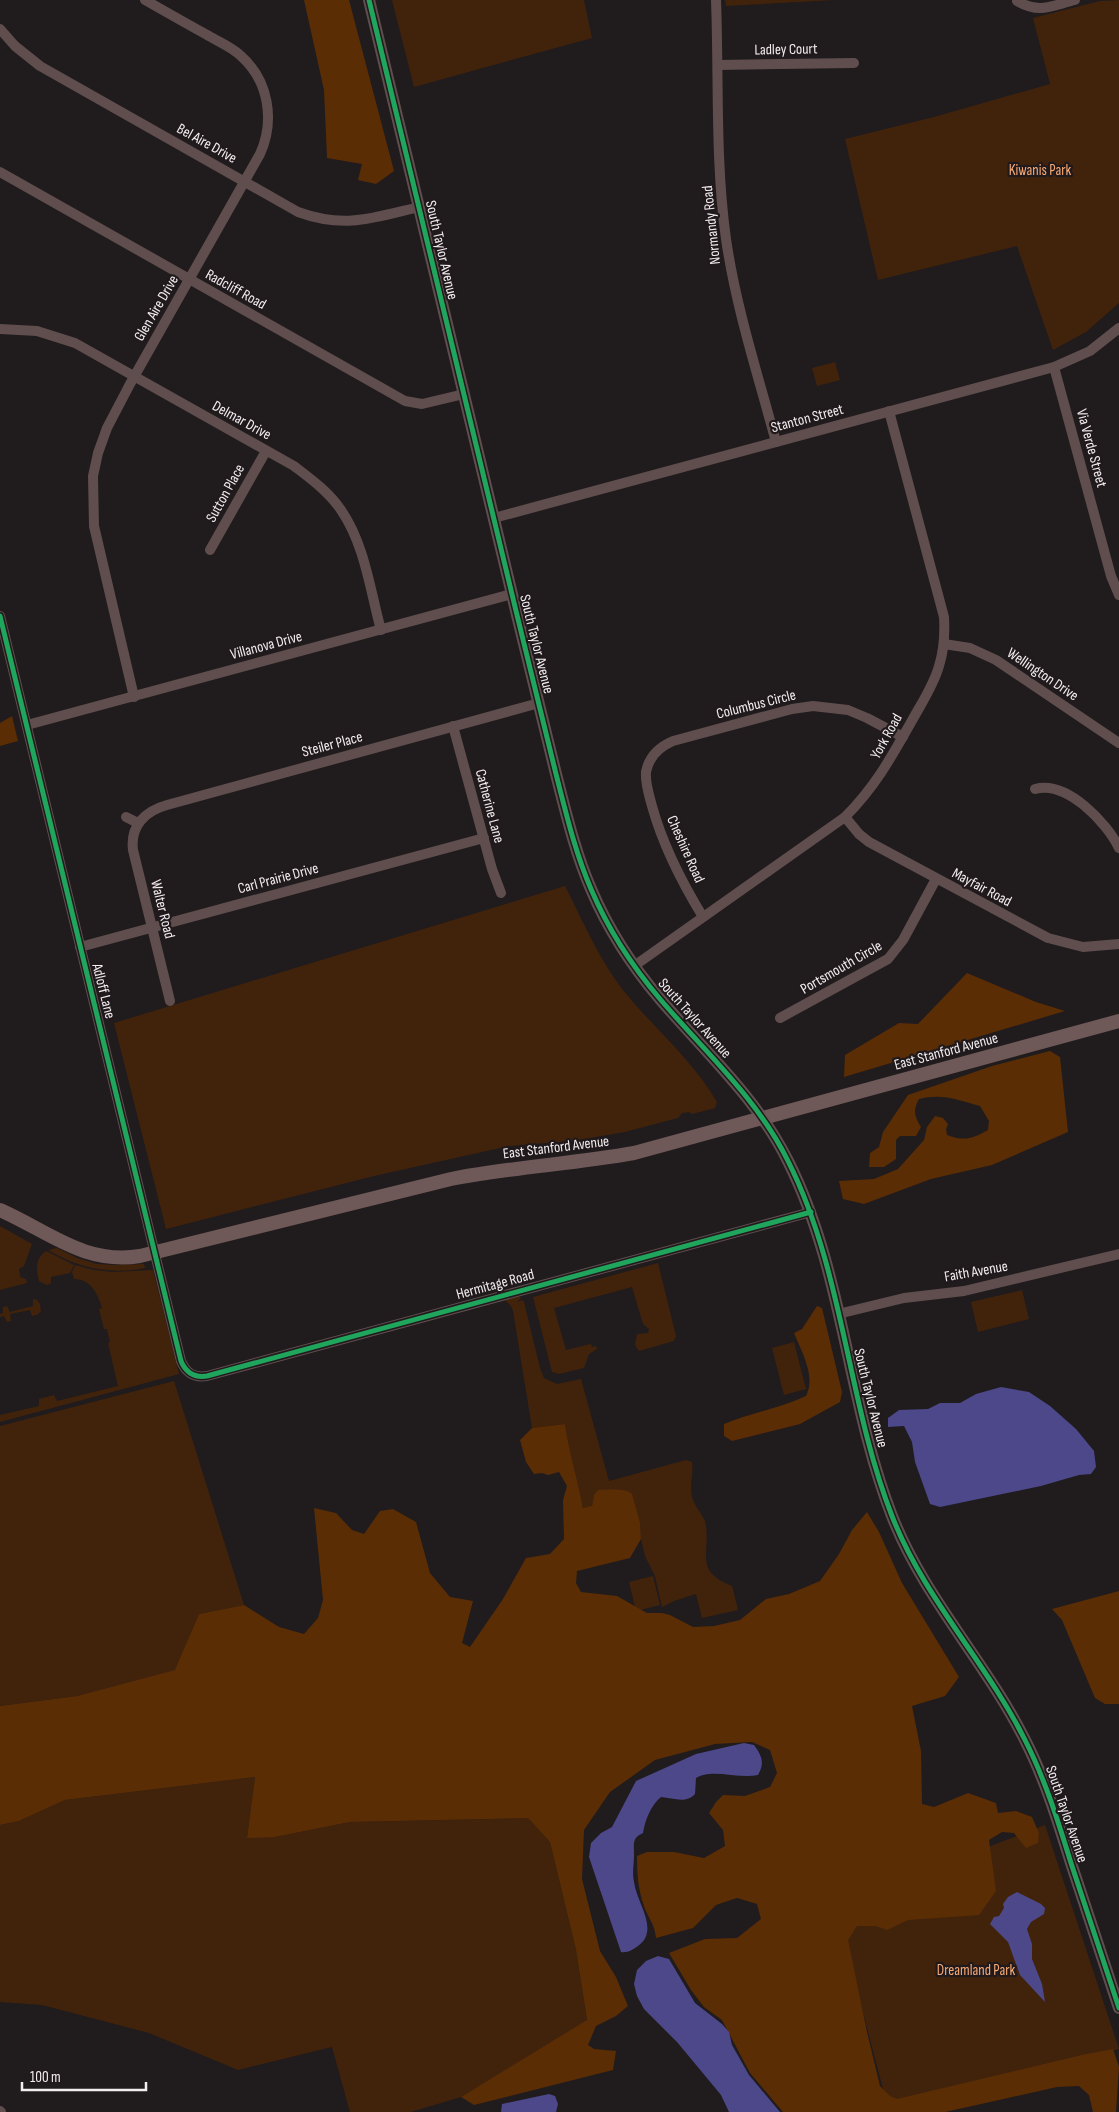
<svg xmlns="http://www.w3.org/2000/svg" width="1119" height="2112" font-family="'Sofia Sans Condensed',sans-serif">
	<rect width="100%" height="100%" fill="#201b1d"/>
	<g fill="#41230c">
		<path d="M392 0H584L592 38 414 87Z"/>
		<path d="M725 0H834L726 6Z"/>
		<path d="M1119 0V303L1086 332 1053 350 1017 246 878 280 845 139 934 117 1050 84 1033 18 1100 1Z"/>
		<path d="M835 362 840 380 817 386 812 368Z"/>
		<path d="M565 886C584 923 601 964 628 996 658 1032 694 1062 717 1102L715 1108 692 1114 689 1112 682 1113 678 1118 625 1132 572 1141 509 1146 374 1176 166 1229 114 1023Z"/>
		<path d="M0 1226 32 1244 24 1266 19 1269 20 1277 26 1279 27 1283 0 1290Z"/>
		<path d="M57 1248 77 1258 97 1264 115 1265 144 1264 145 1268C110 1275 78 1268 48 1250Z"/>
		<path d="M46 1251 74 1265 70 1273 51 1277V1283L47 1285 39 1281C36 1269 35 1259 46 1251Z"/>
		<path d="M658 1263 676 1336 674 1341 639 1351 635 1345 637 1334 648 1333 649 1329 643 1324 632 1287 554 1308 566 1350 591 1344 592 1347 596 1346 597 1349 589 1354 584 1368 559 1374 552 1372 533 1297Z"/>
		<path d="M75 1265 94 1270 113 1272 153 1270 179 1374 0 1422V1415L39 1406V1399L54 1395 57 1401 118 1386 108 1343 110 1342 107 1329H104L99 1309 102 1308C98 1294 91 1279 74 1279L72 1272Z"/>
		<path d="M1022 1290 1029 1319 978 1332 971 1302Z"/>
		<path d="M518 1296 521 1298 517 1302 523 1300 524 1302 540 1368 544 1378 557 1384 581 1379 609 1481 686 1460 692 1462C694 1473 689 1484 692 1497 695 1507 703 1515 705 1521 712 1553 692 1570 732 1586L738 1610 702 1618 696 1594 674 1601 662 1607 655 1576 645 1556 641 1539 640 1523 612 1490 605 1489 594 1495 592 1507 583 1508C578 1480 569 1452 565 1424L532 1428 513 1311 511 1306 505 1300Z"/>
		<path d="M33 1299 37 1300 40 1304 41 1311 37 1315 32 1316 30 1310 10 1314 11 1321 7 1322 4 1316 0 1317V1314L3 1313V1307L7 1306 10 1312 33 1306Z"/>
		<path d="M794 1342 806 1389 784 1395 772 1348Z"/>
		<path d="M174 1381 244 1605 199 1614 176 1670 77 1696 0 1706V1426Z"/>
		<path d="M653 1576 660 1605 636 1611 629 1582Z"/>
		<path d="M255 1777 247 1837H275L350 1822 528 1818 550 1842 576 1950 587 2021 461 2097 411 2112H350L332 2047 238 2070 149 2033 42 2005 0 2002V1825L19 1821 65 1800Z"/>
		<path d="M1045 1825 1119 2049 887 2104 835 1906Z"/>
	</g>
	<g fill="#5a2d05">
		<path d="M304 0H349L394 171 376 184 358 180 362 164 327 158 324 90Z"/>
		<path d="M12 716 18 741 0 746V723Z"/>
		<path d="M967 973 1036 1002 1065 1011 844 1077 845 1055 899 1023 918 1024Z"/>
		<path d="M1050 1051 1060 1057 1068 1132 992 1165 931 1179 864 1204 843 1199 839 1181 874 1179 898 1169 924 1140 927 1127 935 1116 943 1118 948 1124 946 1129 947 1135C964 1142 974 1138 988 1130L989 1121 980 1106C959 1100 941 1093 919 1099 913 1110 914 1116 921 1127L916 1136H900L896 1140V1159L884 1167H869L870 1153 879 1147 883 1132 908 1095 992 1066Z"/>
		<path d="M817 1306 822 1308 842 1392 840 1402 800 1424 732 1441 724 1436V1424C751 1413 780 1408 806 1396 816 1376 802 1353 794 1333L802 1329Z"/>
		<path d="M565 1424C569 1452 578 1480 583 1508L592 1506 594 1495 598 1490C606 1489 626 1488 632 1494L640 1523 641 1539 630 1558 577 1571 576 1583 581 1592 617 1596 647 1613H662L670 1615 693 1627 714 1626 740 1620 766 1599 789 1594 820 1581 839 1554 852 1530 867 1512 879 1532 902 1583 959 1677 945 1696 912 1706 921 1751 922 1804 934 1807 968 1793 996 1803 998 1813 1016 1811 1032 1817 1039 1833 1038 1843 1026 1848 1014 1833 1002 1832 989 1840 996 1891 979 1915 908 1920 887 1930 876 1926H857L848 1940 867 2032 880 2086 890 2096 897 2099 1082 2055 1113 2049 1119 2067 1116 2112H1093L1089 2095 1079 2086 1057 2087 945 2112H783L750 2073 722 2020 704 2007 691 1990 669 1953 705 1939 737 1938 761 1919 757 1904 737 1898 716 1905 693 1928 656 1938C654 1922 649 1920 644 1906 638 1889 637 1874 637 1856L647 1852H674L704 1858 725 1846 723 1830 709 1813 716 1802 723 1795 745 1796 770 1787 777 1773 770 1750 752 1742 715 1744 655 1760 610 1792 584 1830 582 1879 600 1951 616 1977 628 2006 616 2016 596 2026 588 2045 594 2049 616 2051 613 2070 474 2105 461 2097 587 2020 576 1950 550 1842 528 1818 350 1822 275 1837 247 1838 255 1777 65 1800 19 1821 0 1825V1706L77 1696 175 1670 199 1614 244 1605 279 1627 304 1634 318 1618 323 1600 314 1508 336 1513 352 1530 364 1534 380 1511 393 1509 416 1522 430 1573 450 1597 473 1601 462 1643 470 1647 503 1599 526 1558 550 1554 564 1539 563 1500 567 1486 559 1472 548 1475 542 1473 534 1474 526 1462 520 1440 532 1428Z"/>
		<path d="M1119 1591V1704H1105L1095 1698 1062 1620 1052 1609Z"/>
	</g>
	<g fill="#4c4889">
		<path d="M1001 1387 1029 1392 1050 1406 1076 1429 1094 1451 1096 1467 1091 1474 1079 1475 1041 1486 940 1507 930 1504 915 1462 912 1442 904 1426 888 1427V1418L899 1410 928 1409 940 1403H960L976 1394Z"/>
		<path d="M744 1743 754 1745C762 1756 765 1763 758 1775 738 1779 711 1768 696 1778L695 1794C686 1804 673 1798 661 1797 651 1805 645 1820 643 1833 632 1838 634 1843 634 1855 634 1864 632 1873 634 1882 637 1904 660 1930 638 1946 632 1950 628 1953 621 1952L589 1857 591 1843 601 1833 612 1827 636 1781 696 1754Z"/>
		<path d="M1017 1892 1041 1904 1045 1908 1044 1914 1031 1922 1027 1929 1032 1944V1959L1042 1984 1045 2002 1020 1975 1008 1942 990 1924 994 1917 999 1916 1004 1908 1003 1904 1008 1897Z"/>
		<path d="M658 1956 669 1959 695 2003 722 2024 729 2032 732 2045 749 2075 780 2112H729L721 2095 677 2042 644 2009 637 1996 634 1984 637 1970 646 1961Z"/>
		<path d="M549 2094 555 2096 558 2104 556 2112H501L502 2104Z"/>
	</g>
	<g fill="none" stroke-linecap="round" stroke-linejoin="round">
		<g stroke="#5f4e4d" stroke-width="10">
			<path d="M716 0C719 79 715 160 726 239 736 308 758 375 776 442"/>
			<path d="M1017 1C1039 14 1051 6 1075 0"/>
			<path d="M0 29 15 46 40 66 298 212C345 229 373 218 419 207"/>
			<path d="M718 65 854 63"/>
			<path d="M0 172 405 401 422 404 464 394"/>
			<path d="M0 329 37 331 75 343 294 466C311 479 329 492 341 510 365 545 370 590 381 630"/>
			<path d="M1054 367 1111 576 1119 595"/>
			<path d="M494 518 1054 367 1090 351 1119 328"/>
			<path d="M210 550 266 451"/>
			<path d="M0 616 181 1361C186 1373 194 1378 207 1376L811 1212"/>
			<path d="M944 644 970 648 996 660 1119 743"/>
			<path d="M134 697 94 526 93 476 98 453 107 428 130 384 260 154C275 121 269 81 241 56 232 47 219 42 209 36 187 24 166 12 145 0"/>
			<path d="M27 725 512 594"/>
			<path d="M453 726 492 869 501 893"/>
			<path d="M1035 789C1067 780 1107 823 1119 848"/>
			<path d="M126 817 138 823"/>
			<path d="M845 817 859 834 869 842 1048 938 1083 947 1119 944"/>
			<path d="M703 917C681 881 663 846 652 806 649 795 645 783 646 772 649 756 659 747 673 741L792 709 813 706 848 710 867 718 903 737"/>
			<path d="M80 947 484 838"/>
			<path d="M634 966 845 817C876 786 892 756 914 717 923 701 934 684 939 666 944 650 945 634 944 617L889 411"/>
			<path d="M170 1001 133 850C130 826 145 811 167 805L539 703"/>
			<path d="M780 1018 888 959 903 940 936 879"/>
			<path d="M838 1314 904 1298 964 1291 1119 1254"/>
			<path d="M0 2111 1 2112"/>
		</g>
		<path stroke="#5f4e4d" stroke-width="12" d="M369 0C419 205 466 411 517 615 530 668 543 721 556 774 566 813 575 852 591 889 608 929 632 966 660 999 705 1052 757 1098 788 1161 844 1272 847 1401 892 1516 924 1598 986 1662 1025 1740 1045 1779 1058 1821 1071 1863 1087 1911 1103 1960 1119 2008"/>
		<path stroke="#6e5858" stroke-width="14" d="M0 1210C48 1231 84 1265 140 1256L451 1179C511 1167 573 1164 634 1153L1119 1021"/>
		<defs>
			<g id="cycleway">
				<path d="M369 0C419 205 466 411 517 615 530 668 543 721 556 774 566 813 575 852 591 889 608 929 632 966 660 999 705 1052 757 1098 788 1161 844 1272 847 1401 892 1516 924 1598 986 1662 1025 1740 1045 1779 1058 1821 1071 1863 1087 1911 1103 1960 1119 2008"/>
				<path d="M0 616 181 1361C186 1373 194 1378 207 1376L811 1212"/>
			</g>
		</defs>
		<use href="#cycleway" stroke="#211a1d" stroke-width="8"/>
		<use href="#cycleway" stroke="#20a55d" stroke-width="5"/>
	</g>
	<g text-anchor="middle" stroke-width="4.5" stroke-linejoin="round" paint-order="stroke">
		<g font-size="15" fill="#f2edef" stroke="#211a1d">
			<text transform="translate(786 49) rotate(-1)" y="5">Ladley Court</text>
			<text transform="translate(207 143) rotate(29)" y="5">Bel Aire Drive</text>
			<text transform="translate(711 225) rotate(-96)" y="5">Normandy Road</text>
			<text transform="translate(442 250) rotate(77)" y="5">South Taylor Avenue</text>
			<text transform="translate(236 289) rotate(29)" y="5">Radcliff Road</text>
			<text transform="translate(156 308) rotate(-60)" y="5">Glen Aire Drive</text>
			<text transform="translate(807 418) rotate(-15)" y="5">Stanton Street</text>
			<text transform="translate(242 420) rotate(29)" y="5">Delmar Drive</text>
			<text transform="translate(1092 448) rotate(75)" y="5">Via Verde Street</text>
			<text transform="translate(225 493) rotate(-61)" y="5">Sutton Place</text>
			<text transform="translate(537 644) rotate(76)" y="5">South Taylor Avenue</text>
			<text transform="translate(266 645) rotate(-15)" y="5">Villanova Drive</text>
			<text transform="translate(1043 674) rotate(34)" y="5">Wellington Drive</text>
			<text transform="translate(756 704) rotate(-14)" y="5">Columbus Circle</text>
			<text transform="translate(886 736) rotate(-61)" y="5">York Road</text>
			<text transform="translate(332 744) rotate(-15)" y="5">Steiler Place</text>
			<text transform="translate(490 806) rotate(75)" y="5">Catherine Lane</text>
			<text transform="translate(686 849) rotate(66)" y="5">Cheshire Road</text>
			<text transform="translate(278 878) rotate(-15)" y="5">Carl Prairie Drive</text>
			<text transform="translate(982 887) rotate(28)" y="5">Mayfair Road</text>
			<text transform="translate(163 909) rotate(76)" y="5">Walter Road</text>
			<text transform="translate(841 967) rotate(-30)" y="5">Portsmouth Circle</text>
			<text transform="translate(104 991) rotate(76)" y="5">Adloff Lane</text>
			<text transform="translate(695 1018) rotate(48)" y="5">South Taylor Avenue</text>
			<text transform="translate(946 1051) rotate(-15)" y="5">East Stanford Avenue</text>
			<text transform="translate(556 1147) rotate(-7)" y="5">East Stanford Avenue</text>
			<text transform="translate(976 1271) rotate(-10)" y="5">Faith Avenue</text>
			<text transform="translate(495 1284) rotate(-15)" y="5">Hermitage Road</text>
			<text transform="translate(871 1398) rotate(76)" y="5">South Taylor Avenue</text>
			<text transform="translate(1067 1814) rotate(71)" y="5">South Taylor Avenue</text>
		</g>
		<g font-size="15" fill="#f9ab76" stroke="#211a1d">
			<text x="1040" y="175">Kiwanis Park</text>
			<text x="976" y="1975">Dreamland Park</text>
		</g>
	</g>
	<path d="M22 2082v8h124v-8" fill="none" stroke="#f2edef" stroke-width="2.5"/>
	<text x="30" y="2082" font-size="15" fill="#f2edef" stroke="#211a1d" stroke-width="4" paint-order="stroke">100 m</text>
</svg>
